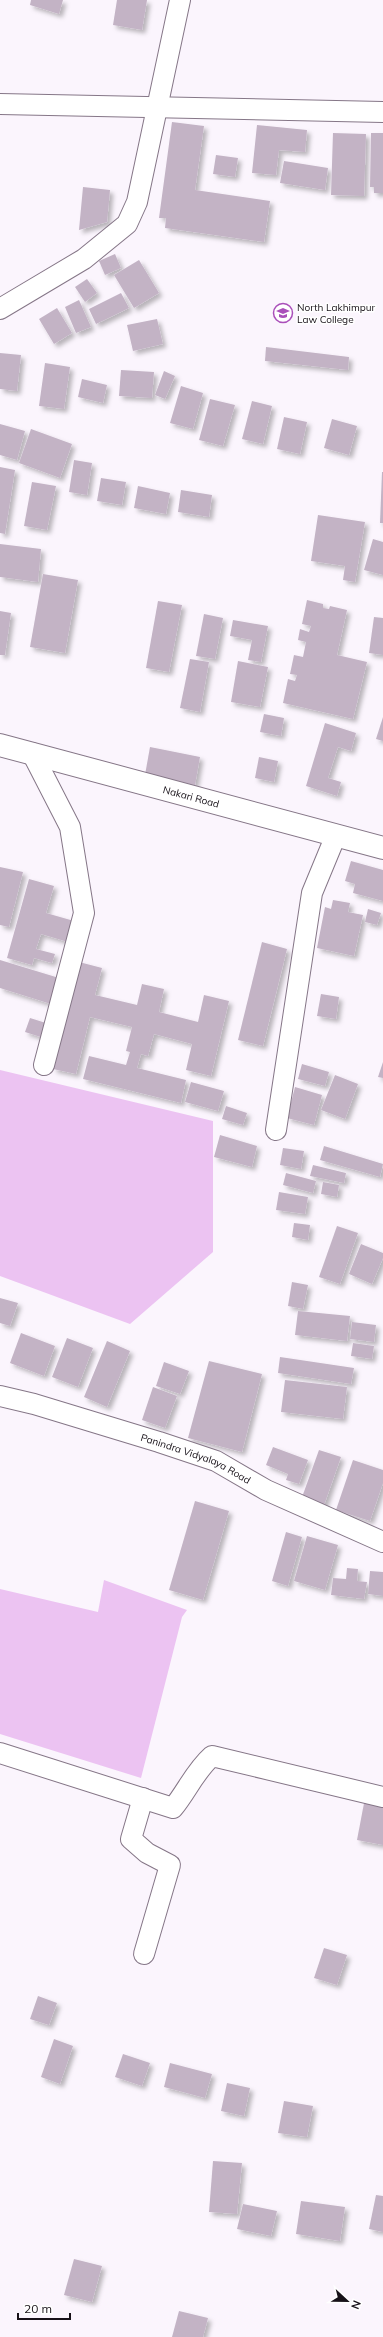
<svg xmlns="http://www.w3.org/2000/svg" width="383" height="2337" font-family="Mulish,sans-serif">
	<defs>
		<filter id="shadow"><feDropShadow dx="3.5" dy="3.5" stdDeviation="2" flood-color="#0004"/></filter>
	</defs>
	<rect width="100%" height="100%" fill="#fbf5fd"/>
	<g fill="#ecc3f2">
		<path d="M0 1070 213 1121V1252L130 1324 0 1276Z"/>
		<path d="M104 1580 187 1610 182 1617 141 1778 0 1734V1589L98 1612Z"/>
	</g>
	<g fill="#c3b3c5" filter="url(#shadow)">
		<path d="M31 0H63L59 14 30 5Z"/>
		<path d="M117 0H147L142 30 113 25Z"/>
		<path d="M172 122 204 126 195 190 270 201 264 242 165 228 166 218H159Z"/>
		<path d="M257 125 307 130 305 152 279 150 276 175 252 173Z"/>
		<path d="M333 133 366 134 364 196 331 195Z"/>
		<path d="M371 133H383V193H374V187H370Z"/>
		<path d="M216 155 238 158 235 177 213 174Z"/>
		<path d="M284 161 328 168 325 190 280 183Z"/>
		<path d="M83 187 110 190 107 222 79 230Z"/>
		<path d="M115 254 121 268 105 275 99 261Z"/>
		<path d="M139 260 159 293 134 308 114 275Z"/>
		<path d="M87 279 97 293 85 302 75 287Z"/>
		<path d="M121 293 129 308 96 324 89 309Z"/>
		<path d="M79 300 91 327 76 333 65 307Z"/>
		<path d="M57 308 72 333 54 344 39 319Z"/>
		<path d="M157 319 163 344 133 351 127 325Z"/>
		<path d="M266 347 349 357 348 370 265 361Z"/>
		<path d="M0 353 21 355 17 391 0 389Z"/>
		<path d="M45 363 70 367 64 409 39 406Z"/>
		<path d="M121 370 154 372 152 398 119 396Z"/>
		<path d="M164 371 175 376 165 399 155 395Z"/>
		<path d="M82 379 107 385 103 403 78 397Z"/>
		<path d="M181 386 203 393 193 429 170 423Z"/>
		<path d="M210 399 235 405 223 446 199 440Z"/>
		<path d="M252 401 272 406 263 444 242 439Z"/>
		<path d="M284 417 307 422 300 454 277 449Z"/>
		<path d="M332 419 357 426 349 455 324 448Z"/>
		<path d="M0 424 25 431 17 460 0 455Z"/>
		<path d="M31 429 72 444 60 478 19 463Z"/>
		<path d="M74 460 92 463 87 495 69 492Z"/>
		<path d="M0 467 15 470 5 534 0 533Z"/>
		<path d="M382 472H383V523H380Z"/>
		<path d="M101 478 126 482 122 505 97 501Z"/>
		<path d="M32 482 56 486 47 530 24 526Z"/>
		<path d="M138 486 170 493 166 514 134 508Z"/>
		<path d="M181 490 212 495 209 517 178 512Z"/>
		<path d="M318 515 365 522 355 582 343 580 345 566 311 561Z"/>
		<path d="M373 539 383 542V575L364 570Z"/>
		<path d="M0 544 41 549 38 582 0 577Z"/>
		<path d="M43 574 78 580 65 653 30 647Z"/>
		<path d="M307 600 323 604V608L329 609 330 606 347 610 337 655 367 662 353 719 283 703 288 679 295 681 297 675 290 674 294 655 303 657 306 642 298 640 300 629 309 632 311 626 302 624Z"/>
		<path d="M158 601 182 605 169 672 146 668Z"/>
		<path d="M0 611 11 613 5 655H0Z"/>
		<path d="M204 614 223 618 215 659 196 656Z"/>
		<path d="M374 617 383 618V655L369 653Z"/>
		<path d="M233 620 268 626 261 662 248 660 252 640 230 636Z"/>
		<path d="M190 659 209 662 200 712 180 708Z"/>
		<path d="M238 661 268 667 260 707 231 702Z"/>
		<path d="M264 714 284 718 281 736 260 732Z"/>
		<path d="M383 717V741L376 739Z"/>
		<path d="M325 723 356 733 351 751 338 747 328 778 341 782 337 796 306 786Z"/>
		<path d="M150 747 200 757 195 785 145 775Z"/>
		<path d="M259 757 278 761 274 782 255 778Z"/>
		<path d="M351 861 383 870V901L353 893 355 884 345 881Z"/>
		<path d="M0 867 23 872 9 927 0 925Z"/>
		<path d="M29 879 54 886 46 913 74 921 68 942 41 934 36 949 55 954 52 963 34 958 32 965 7 958Z"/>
		<path d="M333 900 350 903 348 912 363 915 354 956 317 948 325 907 331 909Z"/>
		<path d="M368 909 381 913 377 925 365 922Z"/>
		<path d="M262 942 287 949 263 1046 238 1040Z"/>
		<path d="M0 960 59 978 51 1004 0 988Z"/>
		<path d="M79 962 102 968 95 995 137 1005 142 984 164 989 159 1012 198 1022 204 995 229 1001 211 1076 186 1070 192 1044 154 1034 148 1056 141 1054 137 1068 186 1080 181 1103 83 1079 89 1056 126 1065 130 1052 126 1051 132 1027 90 1017 76 1074 53 1069Z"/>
		<path d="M321 994 339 997 336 1019 317 1016Z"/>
		<path d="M30 1018 49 1024 44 1038 25 1032Z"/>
		<path d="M383 1062V1078L378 1077Z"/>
		<path d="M302 1064 329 1072 325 1086 298 1079Z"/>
		<path d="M335 1075 358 1084 345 1119 321 1110Z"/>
		<path d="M191 1082 224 1091 218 1111 185 1102Z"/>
		<path d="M295 1087 322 1095 314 1125 287 1118Z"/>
		<path d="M226 1106 247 1113 243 1125 222 1119Z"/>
		<path d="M220 1135 257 1146 252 1167 214 1157Z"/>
		<path d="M324 1146 383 1164 380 1177 320 1160Z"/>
		<path d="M283 1148 304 1151 301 1169 280 1165Z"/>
		<path d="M313 1165 346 1173 344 1183 310 1176Z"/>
		<path d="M286 1173 316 1181 313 1193 283 1185Z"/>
		<path d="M323 1182 339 1185 337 1197 321 1194Z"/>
		<path d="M279 1192 308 1197 305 1214 276 1210Z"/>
		<path d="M294 1223 310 1225 308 1240 292 1237Z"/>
		<path d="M337 1226 358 1233 340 1284 319 1277Z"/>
		<path d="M361 1244 383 1253V1258L372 1284 349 1274Z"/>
		<path d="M292 1282 308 1285 303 1309 288 1306Z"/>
		<path d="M0 1298 18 1303 10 1326 0 1323Z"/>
		<path d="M298 1311 350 1316 347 1341 295 1335Z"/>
		<path d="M352 1322 376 1325 374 1342 350 1339Z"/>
		<path d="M21 1333 55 1346 44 1376 10 1363Z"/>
		<path d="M67 1338 93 1348 78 1387 52 1377Z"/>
		<path d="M107 1341 130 1351 107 1407 84 1397Z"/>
		<path d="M353 1343 374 1346 372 1359 351 1356Z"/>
		<path d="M280 1357 354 1368 351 1384 278 1373Z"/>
		<path d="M209 1361 262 1374 242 1452 188 1438Z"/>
		<path d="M164 1362 189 1371 180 1394 156 1386Z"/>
		<path d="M285 1380 347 1387 343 1419 281 1412Z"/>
		<path d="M153 1387 177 1396 165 1428 142 1420Z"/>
		<path d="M273 1447 308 1460 299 1484 286 1480 288 1474 266 1465Z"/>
		<path d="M319 1450 341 1457 323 1508 301 1500Z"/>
		<path d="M353 1460 383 1470V1483L370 1521 336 1510Z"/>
		<path d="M195 1501 229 1511 203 1600 169 1590Z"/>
		<path d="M286 1532 302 1537 288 1586 272 1581Z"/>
		<path d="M307 1536 338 1545 325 1590 294 1581Z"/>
		<path d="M347 1568 358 1569 357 1581 367 1582 364 1599 331 1595 333 1578 346 1579Z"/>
		<path d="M370 1571 383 1572V1596L368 1594Z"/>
		<path d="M365 1798 383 1801V1845L357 1840Z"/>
		<path d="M324 1948 347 1955 337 1985 314 1978Z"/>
		<path d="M38 1996 57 2003 49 2025 30 2019Z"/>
		<path d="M54 2039 73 2046 60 2084 41 2077Z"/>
		<path d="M123 2054 150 2063 142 2086 115 2077Z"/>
		<path d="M170 2063 212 2074 205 2098 164 2087Z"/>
		<path d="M227 2083 250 2088 244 2116 221 2111Z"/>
		<path d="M284 2101 313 2106 307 2137 278 2133Z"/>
		<path d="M213 2161 242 2163 237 2214 209 2212Z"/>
		<path d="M376 2195 383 2196V2232L369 2229Z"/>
		<path d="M301 2201 345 2207 340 2241 296 2234Z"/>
		<path d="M243 2204 277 2211 271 2236 237 2229Z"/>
		<path d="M74 2259 102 2266 92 2302 64 2295Z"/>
		<path d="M179 2311 208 2318 203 2337H172Z"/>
	</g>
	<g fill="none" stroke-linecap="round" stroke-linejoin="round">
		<defs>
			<g id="street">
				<path d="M0 104 383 112"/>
				<path d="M0 309 84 259 127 224 137 202 180 0"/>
				<path d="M32 753 70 827 84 913 44 1065"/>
				<path d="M276 1130 312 893 336 835"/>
				<path id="s1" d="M0 1396 34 1404 159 1442 216 1461 266 1490 383 1542"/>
				<path d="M0 1753 173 1808C187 1791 195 1771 212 1756L383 1797"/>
				<path d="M143 1798 131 1839 147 1853 170 1865 144 1954"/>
			</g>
			<g id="secondary">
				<path id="s2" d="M0 745 383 848"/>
			</g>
		</defs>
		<use href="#street" stroke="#857687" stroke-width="22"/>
		<use href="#secondary" stroke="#857687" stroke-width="24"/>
		<use href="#street" stroke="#fff" stroke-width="20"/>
		<use href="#secondary" stroke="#fff" stroke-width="22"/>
	</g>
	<defs>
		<symbol id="university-ring" viewBox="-11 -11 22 22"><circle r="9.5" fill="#fff" stroke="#aa4fba" stroke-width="1.5"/><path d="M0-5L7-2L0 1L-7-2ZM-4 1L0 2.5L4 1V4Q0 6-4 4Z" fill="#aa4fba"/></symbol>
	</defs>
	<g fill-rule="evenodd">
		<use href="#university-ring" x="272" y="302" width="22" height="22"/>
	</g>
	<g text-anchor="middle" stroke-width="3" stroke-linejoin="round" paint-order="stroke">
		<g font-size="10" fill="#171118" stroke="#fff" text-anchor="start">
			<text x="297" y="311">North Lakhimpur<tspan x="297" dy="12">Law College</tspan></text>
		</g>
		<g font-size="10" fill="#171118" stroke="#fff">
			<text dy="4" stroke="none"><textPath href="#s2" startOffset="198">Nakari Road</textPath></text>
			<text dy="4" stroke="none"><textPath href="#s1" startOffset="206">Panindra Vidyalaya Road</textPath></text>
		</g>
	</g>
	<g transform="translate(347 2301) rotate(112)" stroke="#ffffff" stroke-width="3" paint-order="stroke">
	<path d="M0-3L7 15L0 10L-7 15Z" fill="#171118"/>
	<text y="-6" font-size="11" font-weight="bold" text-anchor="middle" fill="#171118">N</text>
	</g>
	<path d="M18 2313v6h52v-6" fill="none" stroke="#171118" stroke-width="2"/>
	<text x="24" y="2313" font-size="12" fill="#171118" stroke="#ffffff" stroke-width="3" paint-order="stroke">20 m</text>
</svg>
